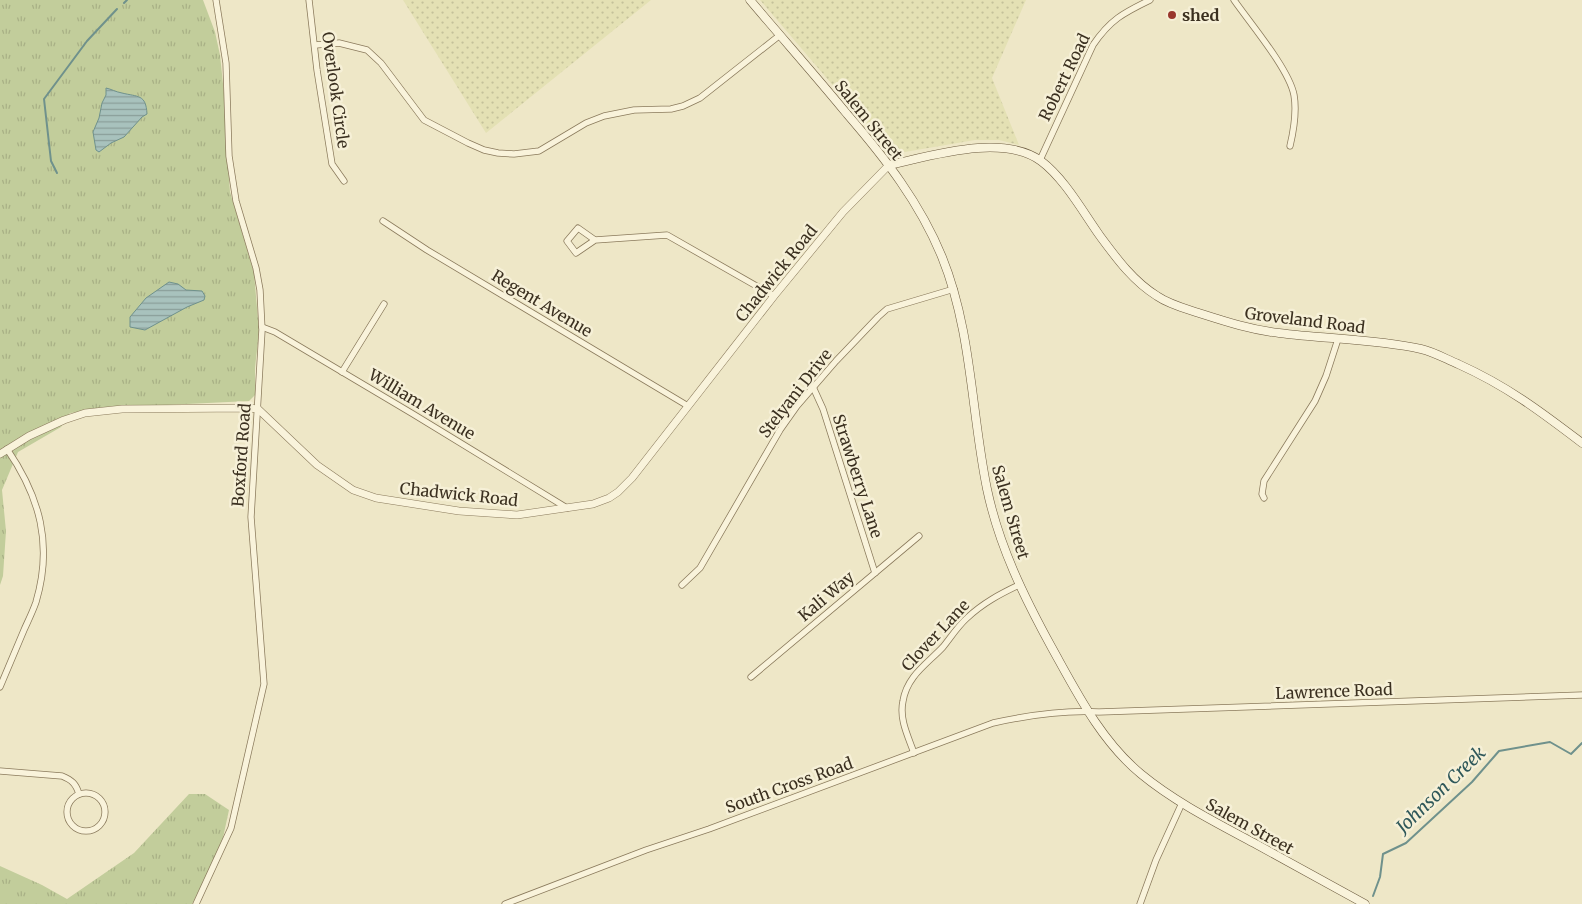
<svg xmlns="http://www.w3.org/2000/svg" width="1582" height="904" font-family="Merriweather,serif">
	<defs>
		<pattern id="farmland-dots" width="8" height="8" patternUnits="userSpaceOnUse" patternTransform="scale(1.25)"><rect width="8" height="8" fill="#e4e1b4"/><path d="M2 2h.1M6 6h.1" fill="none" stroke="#c4c19a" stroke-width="1.8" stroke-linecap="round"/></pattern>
		<pattern id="grass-tufts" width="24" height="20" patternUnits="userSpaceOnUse" patternTransform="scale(1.25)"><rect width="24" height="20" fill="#c2cd9b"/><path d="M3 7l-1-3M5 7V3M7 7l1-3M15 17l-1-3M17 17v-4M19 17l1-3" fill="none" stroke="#a8b085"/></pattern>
		<pattern id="water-rules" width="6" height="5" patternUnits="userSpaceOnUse" patternTransform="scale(1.25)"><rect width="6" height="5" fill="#a8c2bd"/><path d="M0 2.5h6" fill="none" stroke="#8a9e99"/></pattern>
	</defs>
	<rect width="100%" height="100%" fill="#eee7c7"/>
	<g fill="url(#farmland-dots)">
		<path d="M403 0H651L486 133Z"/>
		<path d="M760 0H1026L992 78 1019 145 999 140H975L899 153 888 150Z"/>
	</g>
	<g fill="url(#grass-tufts)">
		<path d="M0 0H203L215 32 220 55 225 103 227 152 230 192 254 273 259 331 255 368V395L249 401 125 407 70 413 61 427 18 452 2 490 6 531 3 576 0 585Z"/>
		<path d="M189 794H205L229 810 221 847 192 904H0V866L42 885 67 899 134 853Z"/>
	</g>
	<g fill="url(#water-rules)" stroke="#6f918c">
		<path d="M106 88C111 89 116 92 122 93 138 97 146 94 147 114L142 117 124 137 111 143 99 152 96 150 93 132 99 118 102 103 106 95Z"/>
		<path d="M169 282 178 284 186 290 202 291 205 296 204 300 187 307 145 330 130 327V317L146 298Z"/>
	</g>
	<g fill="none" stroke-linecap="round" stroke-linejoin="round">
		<g stroke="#6f918c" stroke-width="2">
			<path d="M124 3 127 0"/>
			<path d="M57 173 51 161 44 99 87 41 117 9"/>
			<path d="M1373 896 1380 877 1383 854 1406 843 1472 782 1499 751 1550 742 1571 754 1582 743"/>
		</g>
		<defs>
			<g id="minor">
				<path d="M309 0 317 70 332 164 344 181"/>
				<path d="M1234 0C1250 23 1289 69 1294 95 1297 112 1294 129 1290 146"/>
				<path d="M315 45 339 43 367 50 381 63 424 120 468 143 484 150 498 153 514 154 539 151 586 123 604 116 634 110 671 109 683 106 700 98 780 35"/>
				<path d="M1040 160 1093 45C1110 20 1123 13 1150 0"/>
				<path d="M383 221 427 250 688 406"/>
				<path d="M595 240 576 253 567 241 578 228 595 240 667 235 774 296"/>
				<path d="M262 327 275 332 413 414 567 508"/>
				<path d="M342 372 384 304"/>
				<path d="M813 387 823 409 875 573"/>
				<path d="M1264 498 1262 494 1264 481 1315 401 1326 376 1338 339"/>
				<path d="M682 585 700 568 780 430 797 406 836 361 878 317 887 309 954 289"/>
				<path d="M751 677 919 536"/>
				<path d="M0 687C8 668 16 649 24 630 28 621 33 611 36 602 53 545 40 497 7 449"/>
				<path d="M914 753C908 736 899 719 903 701 907 676 927 664 943 647 951 637 958 626 967 618 983 603 1000 594 1019 585"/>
				<path d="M0 771 62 776C72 780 76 784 79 794"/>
				<circle cx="86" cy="812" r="19"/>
				<path d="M196 904 231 828 264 684 251 517 262 330 260 290 256 268 236 201 229 156 226 63 216 0"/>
				<path d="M505 904 646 850 709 829 993 723C1025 716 1066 710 1099 712L1582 695"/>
				<path d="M1140 904 1156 860 1182 803"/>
			</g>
			<path id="tertiary" d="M0 454 29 436 64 420 85 413 122 409 248 408 258 409 317 465 353 490 376 498 459 511 517 515 593 504 609 498 618 492 632 478 774 296 843 212 889 165"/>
			<g id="secondary">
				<path d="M750 0C782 38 815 75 847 114 885 158 920 203 942 257 972 331 971 411 987 489 999 546 1024 597 1052 648 1077 693 1101 741 1141 774 1175 802 1215 822 1254 843 1291 863 1328 884 1365 904"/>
				<path d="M889 165C931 156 1002 133 1041 161 1064 178 1083 212 1100 236 1117 259 1133 281 1157 296 1170 305 1187 309 1202 314 1227 322 1252 330 1279 333 1326 339 1375 339 1421 349 1434 352 1446 359 1458 364 1507 386 1540 411 1582 443"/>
			</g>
		</defs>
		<use href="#minor" stroke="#8a7a5c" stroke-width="7"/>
		<use href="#tertiary" stroke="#8a7a5c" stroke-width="8"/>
		<use href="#secondary" stroke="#6c5b3f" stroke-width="9"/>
		<use href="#minor" stroke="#f9f3db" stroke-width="5.5"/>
		<use href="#tertiary" stroke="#f9f3db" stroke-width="7"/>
		<use href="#secondary" stroke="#f9f3db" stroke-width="8"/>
	</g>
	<circle fill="#99372c" stroke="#f6f0d7" stroke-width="2" cx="1172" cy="15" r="5"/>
	<g text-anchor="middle" stroke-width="5" stroke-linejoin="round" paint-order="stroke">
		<g font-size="16" font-weight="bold" fill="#3b3020" stroke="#f6f0d7" text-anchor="start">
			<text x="1182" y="21">shed</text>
		</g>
		<g font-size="16" fill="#3b3020" stroke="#f6f0d7">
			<text transform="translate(1064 77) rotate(-64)" y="6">Robert Road</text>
			<text transform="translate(336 90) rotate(82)" y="6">Overlook Circle</text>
			<text transform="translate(869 120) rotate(51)" y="6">Salem Street</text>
			<text transform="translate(776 273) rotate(-51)" y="6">Chadwick Road</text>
			<text transform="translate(542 303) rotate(31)" y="6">Regent Avenue</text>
			<text transform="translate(1305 320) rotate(7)" y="6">Groveland Road</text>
			<text transform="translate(795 393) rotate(-52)" y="6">Stelyani Drive</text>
			<text transform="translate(422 404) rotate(31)" y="6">William Avenue</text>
			<text transform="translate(241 455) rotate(-86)" y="6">Boxford Road</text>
			<text transform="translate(858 476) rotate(72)" y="6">Strawberry Lane</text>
			<text transform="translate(459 494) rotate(6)" y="6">Chadwick Road</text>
			<text transform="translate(1011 512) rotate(74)" y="6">Salem Street</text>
			<text transform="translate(826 596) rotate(-40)" y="6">Kali Way</text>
			<text transform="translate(935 635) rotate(-47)" y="6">Clover Lane</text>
			<text transform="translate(1334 691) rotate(-2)" y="6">Lawrence Road</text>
			<text transform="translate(789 785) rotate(-20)" y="6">South Cross Road</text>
			<text transform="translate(1250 826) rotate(29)" y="6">Salem Street</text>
		</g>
		<g font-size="18" font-style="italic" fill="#2f585a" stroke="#f6f0d7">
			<text transform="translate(1441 790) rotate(-44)" y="6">Johnson Creek</text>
		</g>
	</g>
</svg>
